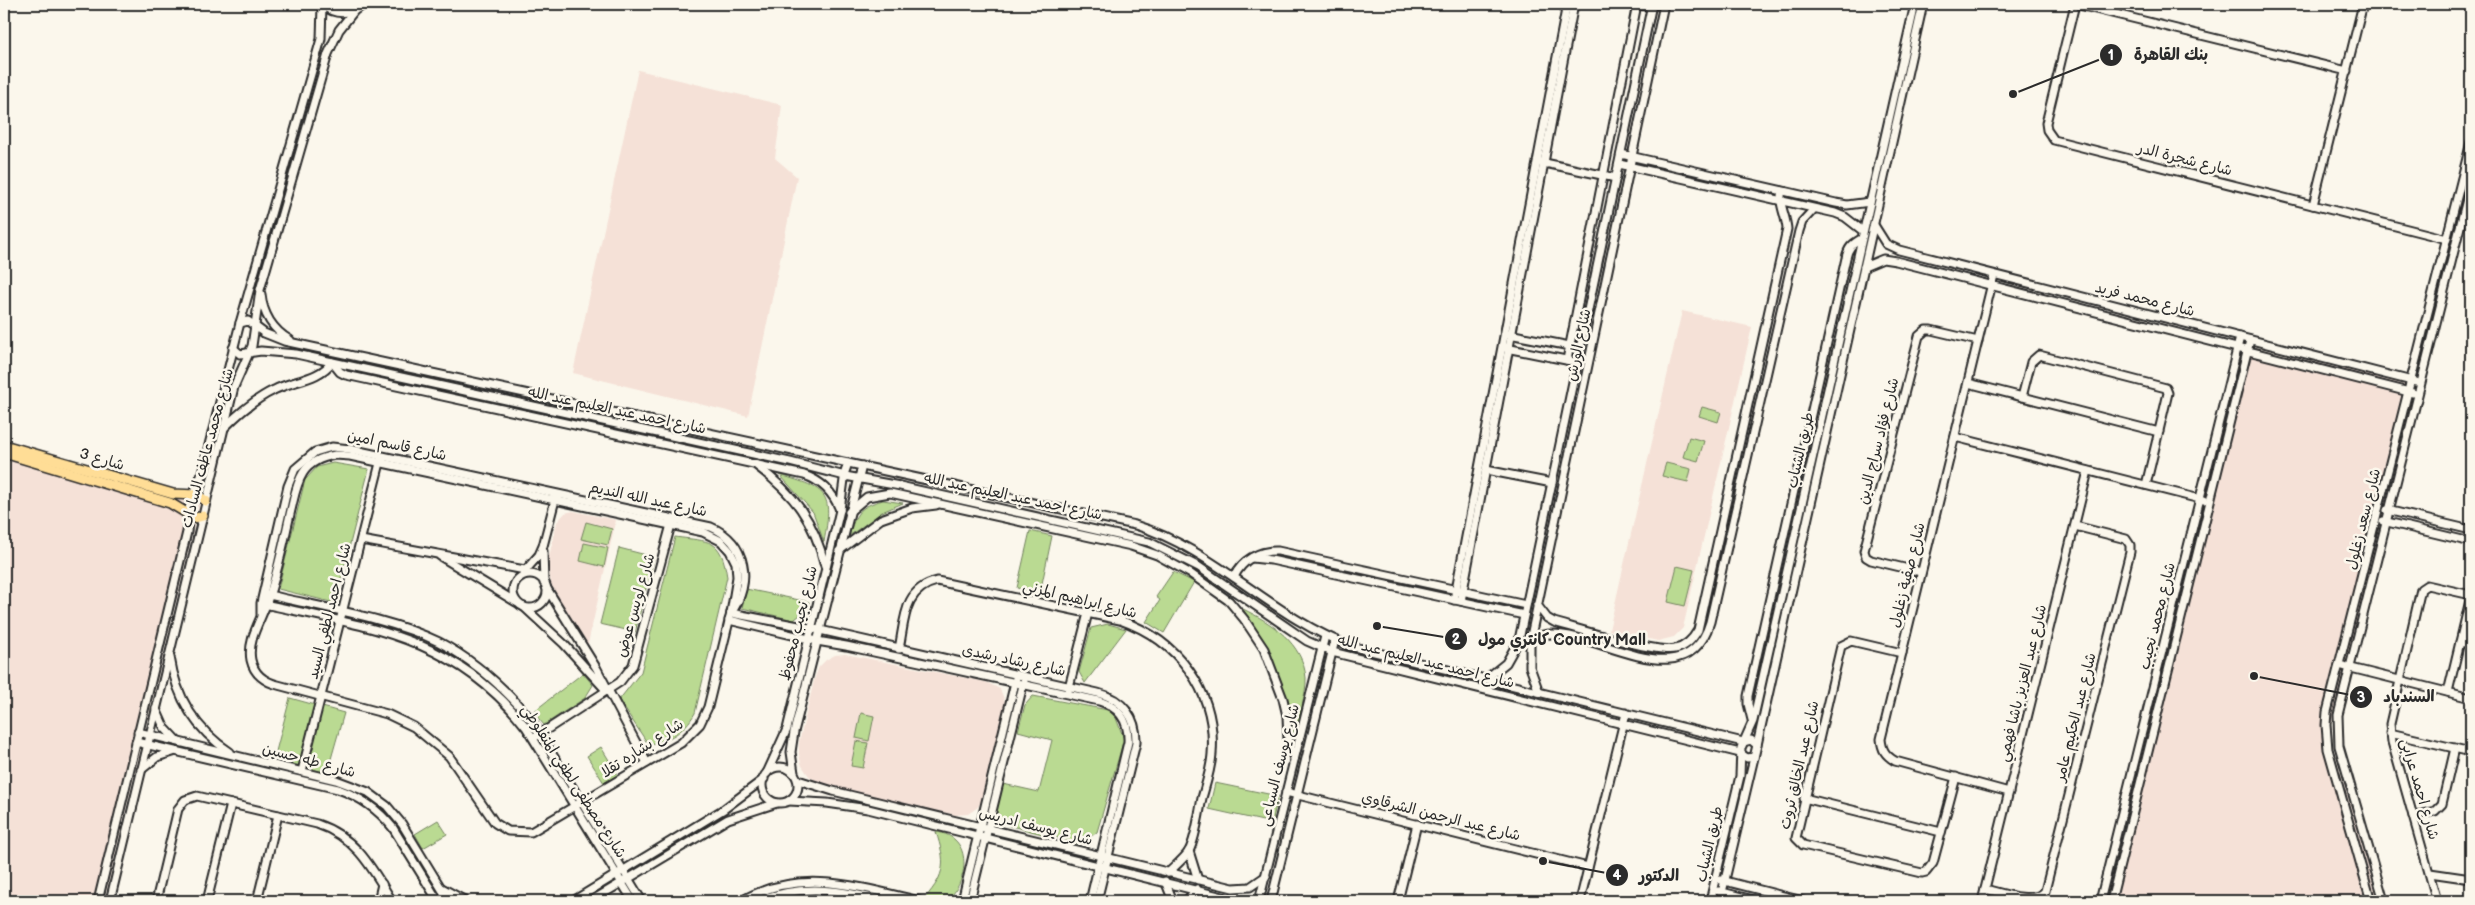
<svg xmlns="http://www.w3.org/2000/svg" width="2475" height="905" font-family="'Balsamiq Sans','Playpen Sans Arabic',sans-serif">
	<rect width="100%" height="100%" fill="#fbf7ec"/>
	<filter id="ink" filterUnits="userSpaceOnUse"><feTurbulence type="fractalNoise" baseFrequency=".02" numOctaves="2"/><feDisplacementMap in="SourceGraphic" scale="10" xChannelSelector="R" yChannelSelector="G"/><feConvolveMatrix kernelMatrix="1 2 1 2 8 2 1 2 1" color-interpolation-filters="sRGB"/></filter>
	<g filter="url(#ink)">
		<g fill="#f5e1d7">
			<path d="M638 70 782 105 775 158 797 177 748 416 573 373Z"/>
			<path d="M1682 311 1752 327 1683 628 1674 637 1658 641 1609 630Z"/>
			<path d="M2243 344 2416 387 2331 725 2333 747 2379 901H2106Z"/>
			<path d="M4 440 167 490 202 493 104 901H4Z"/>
			<path d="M573 511 616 520 587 648 551 585 548 561 557 522 565 513Z"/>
			<path d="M845 654 986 682 1000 689 1006 704 984 796 978 807 968 814 955 815 831 787 819 783 809 776 802 766 799 755V742L815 677 819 667 826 660 835 655Z"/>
		</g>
		<g fill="#bada92" stroke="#72825e">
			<path d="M1702 407 1721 412 1718 422 1699 416Z"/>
			<path d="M1689 437 1704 441 1698 461 1683 457Z"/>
			<path d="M333 463 369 469 335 603 278 589 305 480 317 467Z"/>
			<path d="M1666 463 1691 469 1688 482 1662 476Z"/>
			<path d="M780 475C828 489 833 492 824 542L813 512Z"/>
			<path d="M883 500 903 503 882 512 849 536C856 513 858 507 883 500Z"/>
			<path d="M586 522 612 529 608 545 581 539Z"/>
			<path d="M1030 531 1052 536 1040 593 1017 588Z"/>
			<path d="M675 537C710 542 721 537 727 577L695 713C685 731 668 742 648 744L619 700 641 672Z"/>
			<path d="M584 543 608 548 604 567 580 561Z"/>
			<path d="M619 548 654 557 635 632 600 624Z"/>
			<path d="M1677 566 1694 570 1685 606 1668 602Z"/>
			<path d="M1173 572 1194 582 1164 633 1146 622 1160 600 1156 597Z"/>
			<path d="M746 589 809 602 807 609 794 620 742 608Z"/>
			<path d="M1243 609C1272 623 1303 643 1306 678 1307 692 1297 724 1294 739L1288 700 1267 647Z"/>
			<path d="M1108 624 1126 629 1085 683 1079 672 1091 628Z"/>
			<path d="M583 673 593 685 585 698 544 725 533 712Z"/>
			<path d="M1033 696 1108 710 1116 718 1124 739 1097 832 1081 844 1007 825 996 811 1003 784 1039 792 1052 740 1018 731 1025 705Z"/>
			<path d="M290 698 344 713 327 773 274 759Z"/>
			<path d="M861 713 874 716 869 741 856 738Z"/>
			<path d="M856 741 868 743 863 768 851 766Z"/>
			<path d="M601 747 618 775 604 783 587 756Z"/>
			<path d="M1215 783 1278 796 1272 823 1209 809Z"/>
			<path d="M438 820 447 834 423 848 415 834Z"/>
			<path d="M936 832C974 836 969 883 946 901L925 898C946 874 946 862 936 832Z"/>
		</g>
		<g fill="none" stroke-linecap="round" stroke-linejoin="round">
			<defs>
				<g id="minor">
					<path d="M321 4C335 16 351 15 365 4"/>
					<path d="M1633 4 1652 7"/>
					<path d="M2075 4 2046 123 2047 130 2054 140 2447 239"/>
					<path d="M2075 4 2347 71"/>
					<path d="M1621 154 1836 203 1847 205 1870 202"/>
					<path d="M1540 162 1616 178"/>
					<path d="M1619 164 1835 213 1845 217 1863 231"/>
					<path d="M2313 205 2363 4"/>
					<path d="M1874 225 1886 244 1899 250 2416 382"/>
					<path d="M1864 267 1883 259 1896 261 2413 393"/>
					<path d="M1994 275 1881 739C1882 750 1885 755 1895 761L2009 792"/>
					<path d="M261 294C263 314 273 330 290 340"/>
					<path d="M240 323 248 321 264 333 284 341 1135 525C1215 549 1272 617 1350 646L1743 742 1751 740 1757 745"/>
					<path d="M1509 334 1580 348"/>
					<path d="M233 348 240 354 261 351 296 354 790 462 845 476 900 486 1149 542 1199 567 1307 641 1332 652 1740 753 1747 758 1754 757"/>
					<path d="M1506 348 1571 361"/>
					<path d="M1567 360 1637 4"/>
					<path d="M1968 383 2159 432"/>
					<path d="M2022 397 2031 362 2039 355 2166 388 2168 393 2146 485"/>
					<path d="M224 428C239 413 255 399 274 390 293 380 319 380 332 362L340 372 346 375 804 475C822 481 833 492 840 510"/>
					<path d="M1955 437 2204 500"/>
					<path d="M335 455 350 456 703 532 721 541 730 551 736 563 737 577 731 613 708 707 700 724 681 743 531 832 508 831 495 823 449 756 414 727 387 714 278 685C265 682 254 674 251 660 247 640 261 620 267 602 278 573 284 540 291 510 294 498 296 484 303 473 310 462 322 457 335 455Z"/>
					<path d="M757 466C794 494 814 520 825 566"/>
					<path d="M1486 470 1552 483"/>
					<path d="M2387 510 2471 530"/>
					<path d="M849 512 867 497 890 493 1131 546 1157 555 1191 574 1229 601 1244 619 1264 649 1283 699 1287 716 1288 741 1294 759"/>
					<path d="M2383 521 2471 542"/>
					<path d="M361 540 525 570"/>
					<path d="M543 551 544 583"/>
					<path d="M839 551 881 519 912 508 936 505"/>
					<path d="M440 556 516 602"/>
					<path d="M1252 558 1271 560 1524 615"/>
					<path d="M524 572 539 555 543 546 556 496"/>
					<path d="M1921 572 1871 560 1866 557 1864 551 1919 336 1926 330H1931L1978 341"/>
					<circle cx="530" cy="591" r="17"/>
					<path d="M1234 577C1242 560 1259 550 1278 551L1526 605"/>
					<path d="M546 587 597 669 647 763"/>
					<path d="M265 594C319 607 391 618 439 642 475 661 506 689 532 721L642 901"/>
					<path d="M1454 600 1567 4"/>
					<path d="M1461 601 1574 4"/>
					<path d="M264 604C369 627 456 637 526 727L633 901"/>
					<path d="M1537 605 1547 618 1554 622C1576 628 1657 654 1675 649 1686 647 1693 639 1698 630L1787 229C1786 215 1778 204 1782 191"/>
					<path d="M524 607 564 644 604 688"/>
					<path d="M731 613 820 630 1098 693C1123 699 1137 718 1136 743L1097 901"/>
					<path d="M261 614V603L288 486 295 469 315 452 332 447 350 449 711 527C747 542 753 583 731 613"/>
					<path d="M729 620 817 641 846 646 1099 701C1119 707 1129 721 1128 742L1090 901"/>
					<path d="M1530 641C1536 637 1543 634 1551 634 1601 633 1687 699 1710 622L1799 231 1802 222 1814 209"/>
					<path d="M2460 642 2471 644"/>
					<path d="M899 649C905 620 903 589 937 581L1120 620C1177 640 1217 690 1212 754 1211 769 1206 784 1202 798 1199 813 1196 838 1189 851 1185 858 1175 866 1168 873"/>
					<path d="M1902 653 1851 641 1841 646 1796 838 1803 845 1922 873 1926 872 1933 863 1956 777"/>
					<path d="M170 657C176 697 196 730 230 752"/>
					<path d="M2339 665 2471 698"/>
					<path d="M1486 679 1506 663 1519 640 1652 4"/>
					<path d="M1068 691 1088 613"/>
					<path d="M1539 692 1530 667V641L1664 4"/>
					<path d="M2448 692 2471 596"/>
					<path d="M156 709 164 727 177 741"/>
					<path d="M1752 720 1748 704V696L1846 258C1848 248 1852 244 1861 239"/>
					<path d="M138 732 336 780 368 792 387 806 402 824 449 901"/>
					<path d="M2390 733 2471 752"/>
					<path d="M537 736 620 682 633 665 672 521"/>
					<path d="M136 742 338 789C361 797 378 809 393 828L438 901"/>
					<circle cx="780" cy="785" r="18"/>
					<path d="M141 770 157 757 173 752"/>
					<path d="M302 771 381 459"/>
					<path d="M767 773 787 729 840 510 845 472 848 463"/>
					<path d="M794 773 791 752 794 732 862 466"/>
					<path d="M798 780 833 791 1233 888 1250 887 1266 876"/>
					<path d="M1286 792 1588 867"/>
					<path d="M1804 798 1941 832"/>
					<path d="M789 801 827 803 868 809 1239 901"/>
					<path d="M2413 816 2435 811 2442 804 2455 748"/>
					<path d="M1189 851 1198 880"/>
					<path d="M2430 873 2471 879"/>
					<path d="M1721 880 1803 901"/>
					<path d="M1165 881 1173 901"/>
					<path d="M442 888 466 901"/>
					<path d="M1985 889C2001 893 2035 905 2045 891L2130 552V545L2126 539 2075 526"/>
					<path d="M1718 891 1757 901"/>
					<path d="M98 901 187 532 190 502 201 476 240 323 321 39 322 5"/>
					<path d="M110 901 234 387 252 346 260 290 328 54 339 30 354 11"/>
					<path d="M156 901 178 809 185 800 197 796 317 824C356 837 372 868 392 901"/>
					<path d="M207 901 231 804"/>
					<path d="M257 901 278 815"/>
					<path d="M378 901 382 884"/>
					<path d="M573 901 724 809 764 779"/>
					<path d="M591 901 728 819 777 803"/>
					<path d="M741 901C799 867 860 887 920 901"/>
					<path d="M757 901C802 883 841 890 886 901"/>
					<path d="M962 901 1016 678"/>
					<path d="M970 901 1024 681"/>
					<path d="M1186 901 1197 889"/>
					<path d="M1259 901 1325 636"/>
					<path d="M1271 901 1335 640"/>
					<path d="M1398 901 1417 824"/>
					<path d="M1580 901 1626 713"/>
					<path d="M1710 901 1740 776 1741 748 1753 721 1915 4"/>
					<path d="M1720 901 1757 745 1923 4"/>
					<path d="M1982 901 2088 471"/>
					<path d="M2100 901 2240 337"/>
					<path d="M2111 901 2250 340"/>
					<path d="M2371 901 2328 749 2326 725 2327 712 2471 142"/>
					<path d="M2384 901 2339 746 2338 715 2471 183"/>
					<path d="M2437 901 2392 742 2390 724 2421 589 2427 585 2471 595"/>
				</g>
				<g id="major">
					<path d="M4 445 173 494 197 495 206 501"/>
					<path d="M4 453 170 503 195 518 203 516"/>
				</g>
			</defs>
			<use href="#minor" stroke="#2b2b2b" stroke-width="11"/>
			<use href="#major" stroke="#2b2b2b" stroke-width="12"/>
			<use href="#minor" stroke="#fbf7ec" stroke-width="7"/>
			<use href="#major" stroke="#ffdd96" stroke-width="9"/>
		</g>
	</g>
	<g text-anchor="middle" stroke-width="5" stroke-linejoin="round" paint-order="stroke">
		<g font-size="15" fill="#2b2b2b" stroke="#fbf7ec">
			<text transform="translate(2185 159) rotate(14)" y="5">شارع شجرة الدر</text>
			<text transform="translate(2145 299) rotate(14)" y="5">شارع محمد فريد</text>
			<text transform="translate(1578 345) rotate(-78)" y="5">شارع الورش</text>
			<text transform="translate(617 410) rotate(12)" y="5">شارع احمد عبد العليم عبد الله</text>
			<text transform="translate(1878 441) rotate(-76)" y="5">شارع فؤاد سراج الدين</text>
			<text transform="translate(397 445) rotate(12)" y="5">شارع قاسم امين</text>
			<text transform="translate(207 448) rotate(-75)" y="5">شارع محمد عاطف السادات</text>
			<text transform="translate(1800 450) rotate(-77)" y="5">طريق الشباب</text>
			<text transform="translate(102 459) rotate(16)" y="5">شارع 3</text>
			<text transform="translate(1013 496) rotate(12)" y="5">شارع احمد عبد العليم عبد الله</text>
			<text transform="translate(648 499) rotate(12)" y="5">شارع عبد الله النديم</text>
			<text transform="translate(2363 519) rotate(-76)" y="5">شارع سعد زغلول</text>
			<text transform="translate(1907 575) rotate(-76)" y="5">شارع صفية زغلول</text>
			<text transform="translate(1080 599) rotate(14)" y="5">شارع ابراهيم المزني</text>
			<text transform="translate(635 605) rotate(-74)" y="5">شارع لويس عوض</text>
			<text transform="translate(329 611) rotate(-76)" y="5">شارع احمد لطفي السيد</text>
			<text transform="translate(2157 616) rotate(-76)" y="5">شارع محمد نجيب</text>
			<text transform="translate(798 623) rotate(-76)" y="5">شارع نجيب محفوظ</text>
			<text transform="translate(1014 660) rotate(12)" y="5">شارع رشاد رشدى</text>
			<text transform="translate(1426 661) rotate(14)" y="5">شارع احمد عبد العليم عبد الله</text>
			<text transform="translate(2022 683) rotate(-76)" y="5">شارع عبد العزيز باشا فهمي</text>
			<text transform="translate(2075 717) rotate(-76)" y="5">شارع عبد الحكيم عامر</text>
			<text transform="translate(642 748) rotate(-33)" y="5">شارع بشاره تقلا</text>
			<text transform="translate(309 760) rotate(15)" y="5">شارع طه حسين</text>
			<text transform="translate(1279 765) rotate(-76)" y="5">شارع يوسف السباعى</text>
			<text transform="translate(1799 765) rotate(-77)" y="5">شارع عبد الخالق ثروت</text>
			<text transform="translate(574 781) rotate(57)" y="5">شارع مصطفى لطفي المنفلوطي</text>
			<text transform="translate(2420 789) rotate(74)" y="5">شارع احمد عرابى</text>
			<text transform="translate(1441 816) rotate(14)" y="5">شارع عبد الرحمن الشرقاوي</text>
			<text transform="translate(1036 826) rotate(14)" y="5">شارع يوسف ادريس</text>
			<text transform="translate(1709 844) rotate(-77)" y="5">طريق الشباب</text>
		</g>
	</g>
	<path fill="none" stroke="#2b2b2b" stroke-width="2" d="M2013 94L2111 55M1377 626L1456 639M2254 676L2361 697M1543 861L1617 875"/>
	<g fill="#2b2b2b" stroke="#fbf7ec" stroke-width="2">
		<circle cx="2013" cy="94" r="5"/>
		<circle cx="1377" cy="626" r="5"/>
		<circle cx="2254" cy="676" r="5"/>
		<circle cx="1543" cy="861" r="5"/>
		<circle cx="2111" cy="55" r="12"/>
		<circle cx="1456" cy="639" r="12"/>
		<circle cx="2361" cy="697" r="12"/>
		<circle cx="1617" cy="875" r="12"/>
	</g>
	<g font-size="15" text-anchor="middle" font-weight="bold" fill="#fff">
		<text x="2111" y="60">1</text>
		<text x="1456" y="644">2</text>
		<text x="2361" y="702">3</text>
		<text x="1617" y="880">4</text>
	</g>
	<g font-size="16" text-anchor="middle" font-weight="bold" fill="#2b2b2b" stroke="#fbf7ec" stroke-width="5" stroke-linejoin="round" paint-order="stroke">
		<text x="2171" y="60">بنك القاهرة</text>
		<text x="1562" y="645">كانتري مول Country Mall</text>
		<text x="2409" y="702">السندباد</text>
		<text x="1659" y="881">الدكتور</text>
	</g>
	<rect width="2475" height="905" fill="none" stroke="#fbf7ec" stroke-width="20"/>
	<rect x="10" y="10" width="2455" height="885" fill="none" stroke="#2b2b2b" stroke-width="2" filter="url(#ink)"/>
</svg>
